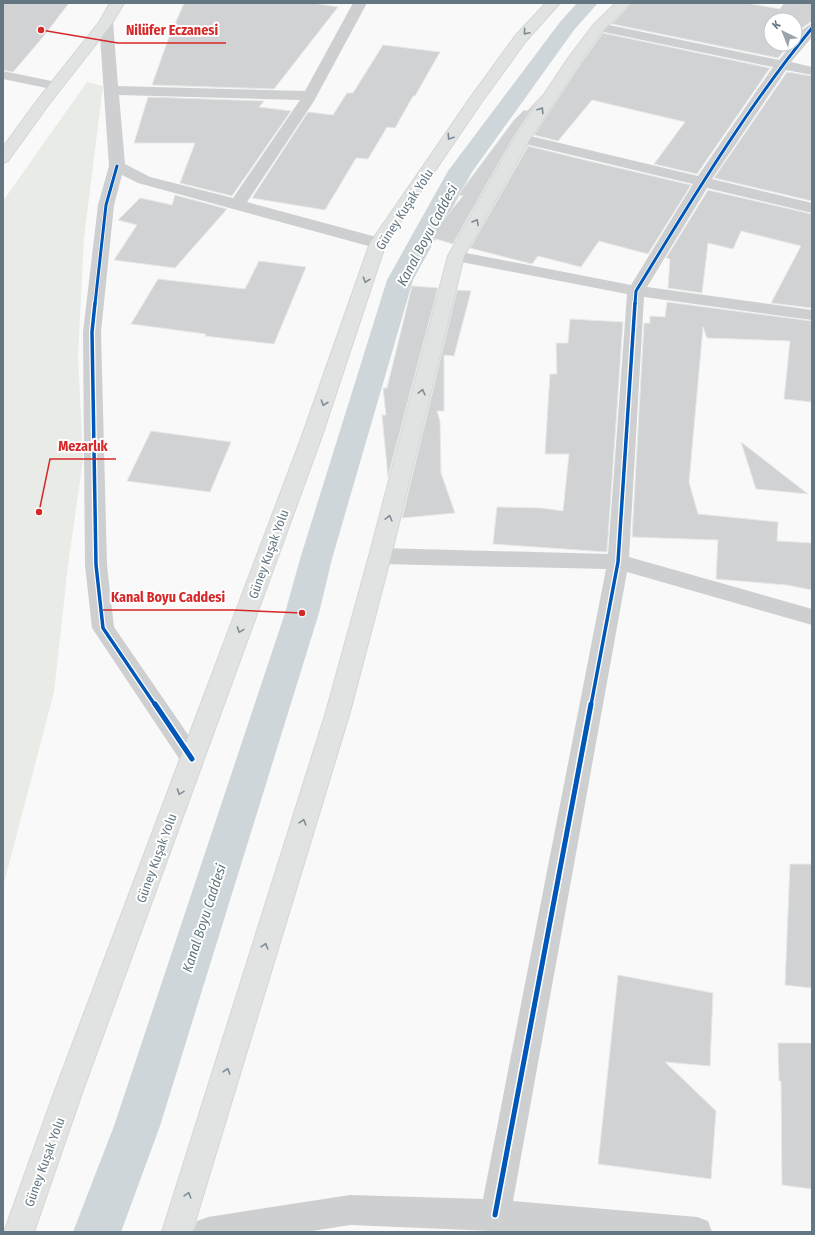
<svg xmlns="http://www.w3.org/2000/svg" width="815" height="1235" font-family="'Fira Sans Condensed',sans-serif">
	<rect width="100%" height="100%" fill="#f9f9f9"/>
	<path fill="#e8ebe6" d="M87 82 103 86 84 238 78 356 83 460 68 565 54 692 3 887V201Z"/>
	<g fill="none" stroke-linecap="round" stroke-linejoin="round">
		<path fill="#ced6d9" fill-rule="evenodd" d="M577 3H598L574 30 472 172 413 280 332 559 319 613 160 1126 121 1232H73L114 1126 285 613 300 559 387 280 448 171 560 22Z"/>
	</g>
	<g fill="#d0d2d3" stroke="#e8e8e8">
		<path d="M3 3H69L43 37 13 72 3 70Z"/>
		<path d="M184 3H313L338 7 274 89 152 85 174 23 176 22Z"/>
		<path d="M632 3H746L780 9 784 3H812V21L802 28 795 38V20H771V44H790L778 58 612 24Z"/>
		<path d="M603 33 770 68 697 174 654 164 685 122 592 100 558 141 534 135 583 60Z"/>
		<path d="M383 45 440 52 415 96H413L395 128 387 127 368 159 356 158 325 210 252 198 308 112 333 115 347 93H353Z"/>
		<path d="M787 72 812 76V201L714 178Z"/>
		<path d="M542 95 513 138 453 244 429 237 463 196 458 195 514 120 524 110 527 111Z"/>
		<path d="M148 97 264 101 259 107 291 111 232 196 180 183 195 143H134Z"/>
		<path d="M528 146 589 161 691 185 648 254 599 241 581 267 538 256 532 264 470 248Z"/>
		<path d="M708 190 812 214V308L771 303 801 246 741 231 733 249 708 243 702 293 668 288 670 259 666 258Z"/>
		<path d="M175 195 227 209 175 268 114 260 137 225 118 220 140 198 172 205Z"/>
		<path d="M259 261 306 267 274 344 205 336 206 334 131 324 158 279 245 289Z"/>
		<path d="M412 286 438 288 388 477 382 415H386L383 388H387Z"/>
		<path d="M457 290 471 291 454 356 444 355V411H437L440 421 441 473 455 513 402 518Z"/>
		<path d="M667 302 812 321V402L784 399 790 341 707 338 703 327 689 482 698 514 778 522 777 541 812 543V590L787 585 716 579 718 540 632 537 644 323H650V316L665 317Z"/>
		<path d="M570 319 623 322 607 552 493 544 497 507 541 508 563 511 569 454H545L550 374H557L556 343H568Z"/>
		<path d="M151 431 231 442 210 492 127 481Z"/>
		<path d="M741 442 808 494 756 489Z"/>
		<path d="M790 864H812V988L785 985Z"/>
		<path d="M618 975 713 993 710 1066 665 1062 716 1111 711 1179 598 1164Z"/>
		<path d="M778 1043H812V1189L782 1185 781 1081H779Z"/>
	</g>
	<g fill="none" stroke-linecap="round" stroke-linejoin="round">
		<defs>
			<g id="major">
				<path d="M110 3H124L111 25 49 104 8 161 3 163V147L39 98 100 21Z"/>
				<path d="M546 3H560L526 41 481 103 386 243 322 436 82 1093 34 1232H4L54 1093 302 436 370 243 470 98 516 35Z"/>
				<path d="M616 3H631L604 30 582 59 530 139 464 256 391 556 350 712 192 1232H162L326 712 369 556 448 256 514 139 569 57 594 24Z"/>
			</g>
		</defs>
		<use href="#major" stroke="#d5d6d7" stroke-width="2"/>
		<g fill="#cecfd0" fill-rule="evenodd">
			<path d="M353 3H367L314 101 247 202 384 239 386 243 384 247 378 248 372 247 138 183 122 175 114 205 101 332 107 565 114 627 200 752 204 759 200 766 192 769 184 766 92 628 85 565 83 332 98 205 109 166 99 22 101 19H111L113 22 118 86 305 91ZM119 95 300 100 233 198 150 177 125 164Z"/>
			<path d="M599 23 779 60 792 44H795C795 36 805 26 812 24V37L791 62 812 67V75L786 70 712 179 812 203V213L707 188 647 287 812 310V320L644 297 629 557 812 609V625L627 572 513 1201 697 1217 708 1221 712 1232H516L350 1225 306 1232H193L197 1221 208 1217 350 1195 483 1199 606 569 380 564 373 561 369 556 373 551 380 548 608 554 627 294 456 261 450 260 448 256 450 252 456 251 631 285 693 184 517 142 514 139 517 136 522 134 698 176 773 67 594 30 592 27 594 24Z"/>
			<path d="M3 71 61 83 63 86 61 89 56 90 3 79Z"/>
		</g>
		<use href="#major" fill="#e1e2e2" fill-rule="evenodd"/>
		<defs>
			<g id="cycleway-far2">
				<path d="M95 304 106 205 117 166"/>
				<path d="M635 304 636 291C691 201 745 110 812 28"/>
			</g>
			<g id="cycleway-far1">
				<path d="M95 303 92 332 96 565 103 628 155 705"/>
				<path d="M591 705 618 562 635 303"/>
			</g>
			<g id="cycleway">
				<path d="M155 704 192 759"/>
				<path d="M495 1215 591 704"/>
			</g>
		</defs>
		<use href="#cycleway-far2" stroke="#fff" stroke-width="4.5"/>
		<use href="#cycleway-far1" stroke="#fff" stroke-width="6"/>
		<use href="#cycleway" stroke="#fff" stroke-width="8"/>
		<use href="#cycleway-far2" stroke="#0057b8" stroke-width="3"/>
		<use href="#cycleway-far1" stroke="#0057b8" stroke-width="3.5"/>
		<use href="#cycleway" stroke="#0057b8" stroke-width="5"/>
	</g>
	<defs><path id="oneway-chevron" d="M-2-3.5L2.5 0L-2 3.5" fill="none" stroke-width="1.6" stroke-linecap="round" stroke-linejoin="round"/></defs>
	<g stroke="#7e8c96">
		<use href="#oneway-chevron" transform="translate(526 32) rotate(131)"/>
		<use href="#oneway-chevron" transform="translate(541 110) rotate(-57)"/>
		<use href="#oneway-chevron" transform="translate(450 137) rotate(124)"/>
		<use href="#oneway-chevron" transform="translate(476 222) rotate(-61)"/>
		<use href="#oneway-chevron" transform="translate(366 280) rotate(109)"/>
		<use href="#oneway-chevron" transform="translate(422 392) rotate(-76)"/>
		<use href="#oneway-chevron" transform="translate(324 403) rotate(109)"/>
		<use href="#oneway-chevron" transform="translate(389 518) rotate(-76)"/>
		<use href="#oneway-chevron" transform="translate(240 630) rotate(110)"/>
		<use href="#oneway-chevron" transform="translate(180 792) rotate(110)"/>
		<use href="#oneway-chevron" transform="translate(303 822) rotate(-73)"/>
		<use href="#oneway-chevron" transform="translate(265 946) rotate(-73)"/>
		<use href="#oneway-chevron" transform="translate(227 1071) rotate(-73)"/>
		<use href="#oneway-chevron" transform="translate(188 1195) rotate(-73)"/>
	</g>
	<g text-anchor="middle" stroke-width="4" stroke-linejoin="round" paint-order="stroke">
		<g font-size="13" fill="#657683" stroke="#fff">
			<text transform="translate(404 209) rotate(-57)" y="5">Güney Kuşak Yolu</text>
			<text transform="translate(268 554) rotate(-70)" y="5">Güney Kuşak Yolu</text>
			<text transform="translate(156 858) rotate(-70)" y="5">Güney Kuşak Yolu</text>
			<text transform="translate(44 1162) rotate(-70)" y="5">Güney Kuşak Yolu</text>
		</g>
		<g font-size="14" font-style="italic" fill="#60757c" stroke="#fff">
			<text transform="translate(427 235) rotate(-62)" y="5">Kanal Boyu Caddesi</text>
			<text transform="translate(204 918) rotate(-72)" y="5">Kanal Boyu Caddesi</text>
		</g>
	</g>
	<path fill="none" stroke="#d62828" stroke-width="1.5" d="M41 30L118 43H226M39 512L50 459H116M302 613L233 610H103"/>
	<g fill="#d62828" stroke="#fff" stroke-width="1.5">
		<circle cx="41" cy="30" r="4"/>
		<circle cx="39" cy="512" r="4"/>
		<circle cx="302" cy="613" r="4"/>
	</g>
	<g font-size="14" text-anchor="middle" font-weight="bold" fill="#d62828" stroke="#fff" stroke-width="4" stroke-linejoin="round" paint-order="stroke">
		<text x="172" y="35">Nilüfer Eczanesi</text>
		<text x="83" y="451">Mezarlık</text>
		<text x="168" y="602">Kanal Boyu Caddesi</text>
	</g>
	<rect width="815" height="1235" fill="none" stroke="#657683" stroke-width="8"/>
	<g transform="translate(783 32) rotate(317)"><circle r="19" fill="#ffffff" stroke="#c1c8cd"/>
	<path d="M0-3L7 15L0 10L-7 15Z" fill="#99a4ac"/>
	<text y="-6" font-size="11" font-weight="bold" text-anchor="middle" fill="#657683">K</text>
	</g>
</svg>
